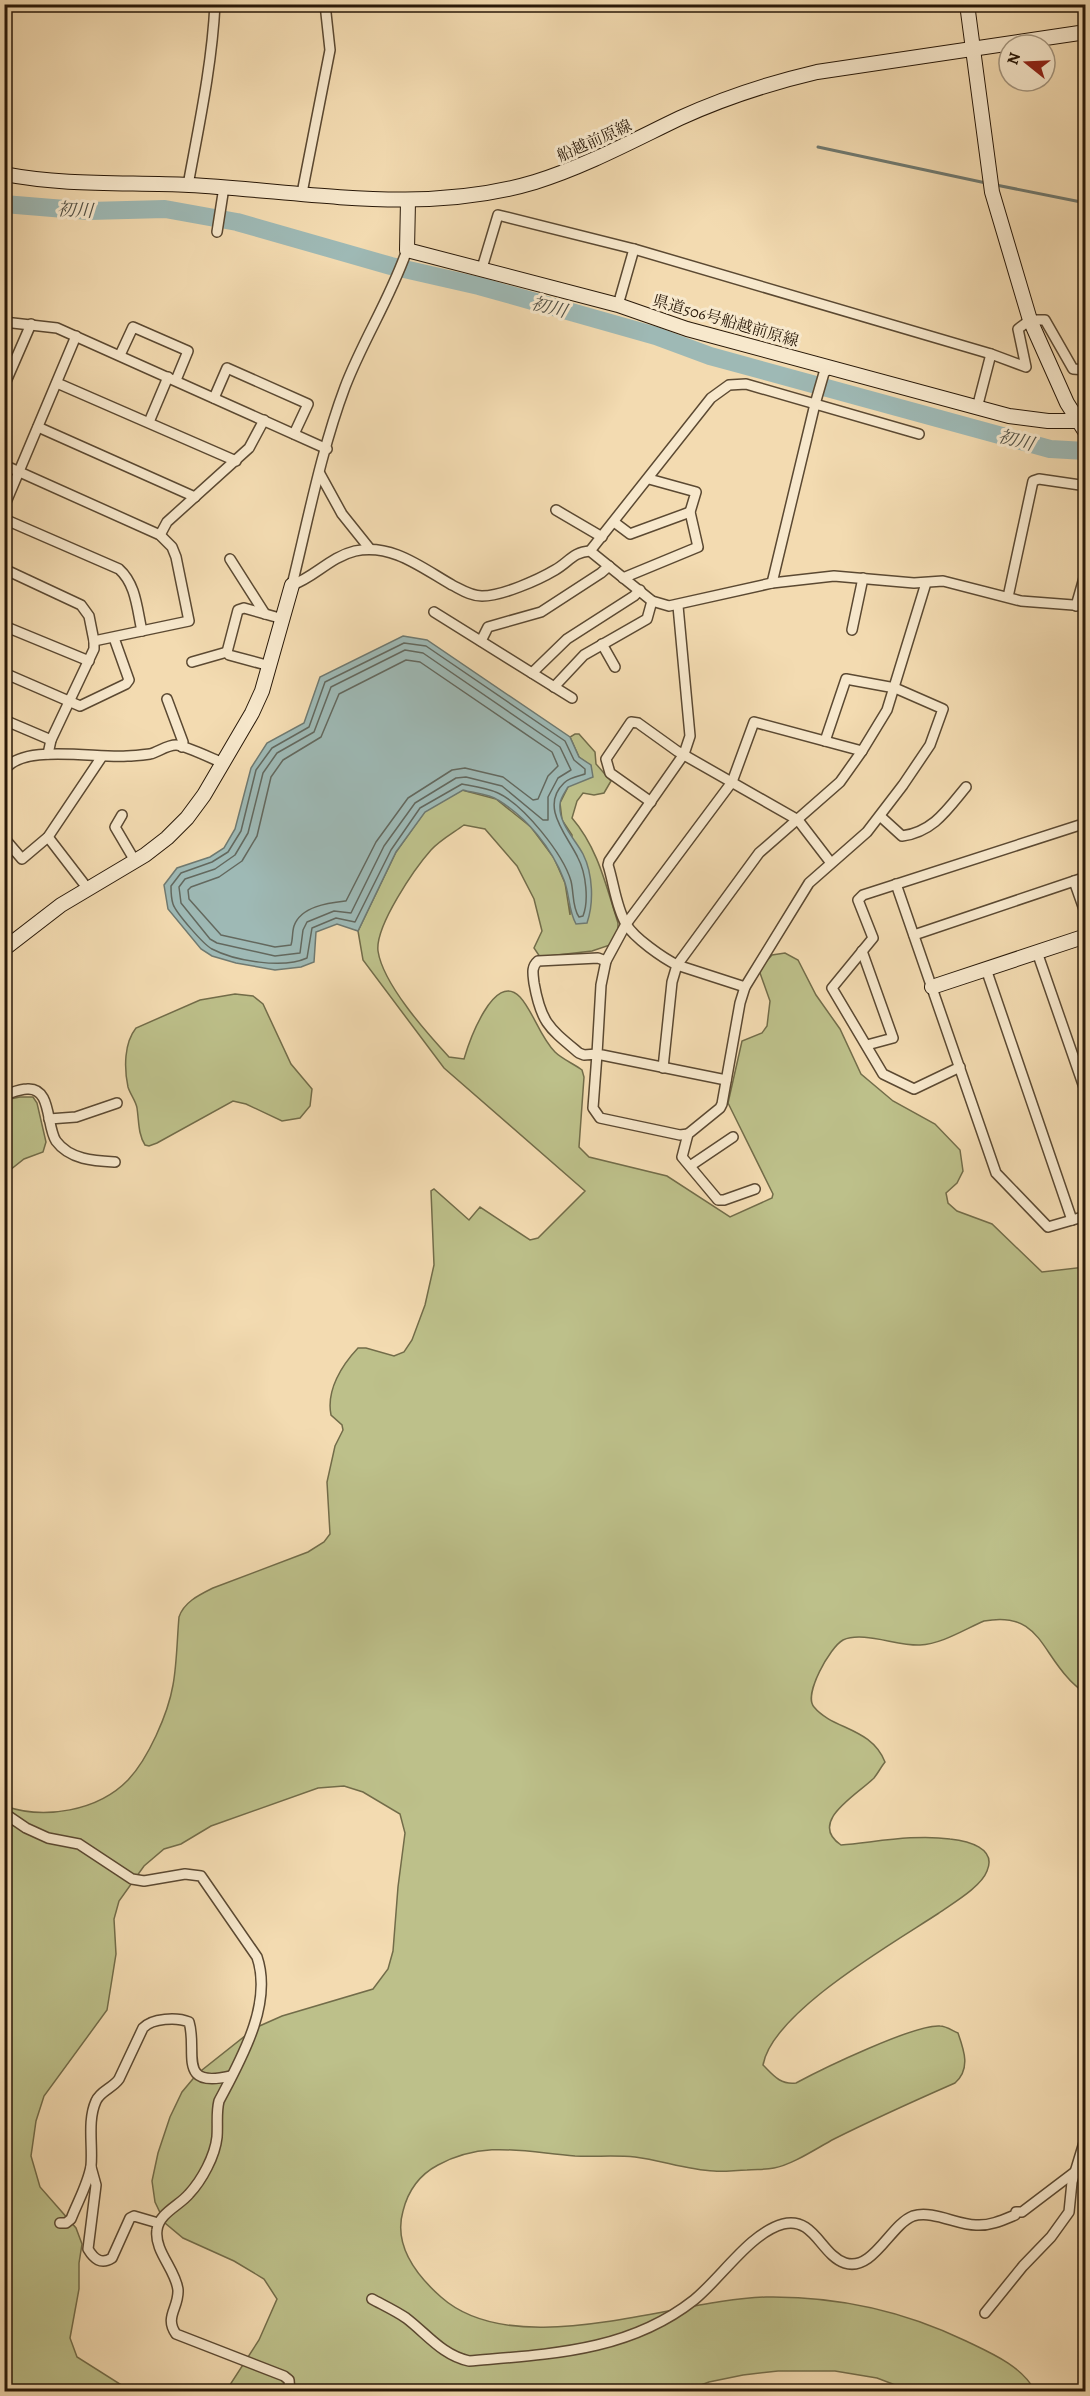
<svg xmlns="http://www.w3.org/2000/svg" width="1090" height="2396" font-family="Alegreya,'Noto Serif JP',serif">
	<rect width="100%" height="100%" fill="#f3dbb1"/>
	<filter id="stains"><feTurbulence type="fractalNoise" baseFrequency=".00333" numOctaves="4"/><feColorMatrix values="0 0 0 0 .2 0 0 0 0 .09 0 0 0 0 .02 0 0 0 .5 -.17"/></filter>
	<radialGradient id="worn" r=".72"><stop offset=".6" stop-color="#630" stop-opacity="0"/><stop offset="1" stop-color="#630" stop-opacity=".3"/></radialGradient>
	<g fill="#bdc08a" stroke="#726c49" stroke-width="1.5">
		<path d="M575 734H579L595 752 596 764 611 781 604 793 594 795 583 793 577 801 572 818C598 848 606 886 618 923V933L613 944 592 951 540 957 534 948 542 931 534 899 517 866 485 829 464 825C453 833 440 840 431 850 415 868 375 926 378 951 383 984 426 1032 449 1057L464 1059C469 1042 494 970 520 997 533 1011 540 1037 555 1052 562 1059 574 1064 582 1070L584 1077 579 1147 589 1157 667 1176 730 1217 772 1198 773 1194 728 1103 742 1041 762 1033 767 1026 770 1001 760 973 761 967 772 955 785 953 798 960 816 995 840 1029 861 1074 893 1101 935 1124 960 1150 963 1171 957 1183 946 1193 948 1203 957 1211 992 1224 1042 1272 1085 1267V1694C1080 1689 1073 1684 1068 1678 1040 1648 1037 1611 984 1621 965 1629 942 1644 920 1645 897 1646 863 1631 843 1640 830 1647 803 1695 814 1707 833 1730 871 1727 885 1762 881 1767 878 1773 874 1778 857 1795 807 1822 841 1845 876 1842 915 1834 950 1839 968 1841 997 1848 987 1871 981 1887 953 1903 939 1913 895 1942 772 2012 763 2065 773 2075 780 2085 796 2083 822 2069 915 2024 940 2026 946 2026 953 2031 958 2033 964 2050 971 2069 955 2083 914 2101 874 2119 834 2139 817 2148 792 2165 774 2168 765 2170 756 2169 747 2170 736 2170 725 2172 714 2171 687 2170 661 2160 635 2157 615 2155 595 2157 575 2156 524 2152 485 2140 438 2165 419 2175 408 2191 403 2211 393 2246 416 2275 441 2297 516 2364 675 2299 766 2297 835 2296 904 2311 966 2341 991 2353 1022 2366 1035 2391H911L877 2378 835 2371H778L743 2375 709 2382 682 2392 226 2391 259 2340 277 2299 264 2279 234 2261 183 2238 165 2223 155 2202 152 2181 158 2153 170 2117 182 2092 197 2074 255 2028 282 2016 373 1989 388 1969 393 1951 398 1887 405 1833 400 1814 363 1792 344 1786 318 1788 211 1826 181 1844 164 1849 144 1866 119 1901 114 1919 116 1954 107 2010 44 2096 36 2121 31 2156 40 2187 76 2228 82 2244 79 2263V2289L70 2338 77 2357 131 2391 5 2392V1806C44 1820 98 1811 128 1780 148 1759 168 1714 173 1685 177 1663 177 1639 179 1617 184 1602 199 1595 213 1588L308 1552 324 1542 330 1534 327 1482 335 1446 343 1430 342 1425 331 1415C326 1390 342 1365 358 1348H366L394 1356 404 1352 412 1340 425 1305 434 1265 431 1191 434 1189 469 1220 480 1207 530 1240 538 1238 585 1191 444 1068 363 960 358 931 396 852 425 811 462 790 496 799 531 827 554 858 565 883 570 915 572 835 562 820 560 803 568 787 591 766 579 757 570 737Z"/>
		<path d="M235 994 253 996 263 1004 291 1064 312 1089 310 1106 300 1118 282 1121 246 1104 233 1101 157 1143 149 1146 145 1145C138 1134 139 1121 137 1108 136 1101 130 1094 128 1087 124 1068 124 1043 136 1028L200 1000Z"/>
		<path d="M20 1097H33L37 1103 46 1142 43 1152 24 1159 5 1174V1100Z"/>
	</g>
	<path fill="#9eb9b5" stroke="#6f7970" stroke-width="1.5" d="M403 636 427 640 570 737 579 757 591 765 593 777 568 787C565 792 560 799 560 804 558 823 575 839 583 854 593 874 594 903 587 923L576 924C568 910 570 895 564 880 552 848 527 818 498 800 489 794 473 793 463 790L425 812 396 852 358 931 337 924 316 932 314 962 301 967 275 970 236 963 212 956 201 949 168 909 164 885 177 868 210 857 224 848 235 829 251 768 267 743 304 723 320 677Z"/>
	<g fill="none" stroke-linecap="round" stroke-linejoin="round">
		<g stroke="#63685e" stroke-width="1.5">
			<path d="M404 643 426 646 565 741 574 760 585 769V774C578 776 568 778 564 783 539 807 568 836 578 858 586 873 589 901 583 916L579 917C572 907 574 893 571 881 563 854 524 805 498 793 488 788 473 786 462 784L420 808 391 850 355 922 336 918 312 928 307 958C283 969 235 961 212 949 204 945 176 913 173 904 171 898 171 891 171 886L181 873 212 862 228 852 241 831 256 770 272 748 309 727 325 682Z"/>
			<path d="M405 650 423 653 560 747 571 770 558 778 548 797V820H543L502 786 466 777 456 778 415 803 384 846 351 913 334 911 307 922 303 930 300 953 275 956 217 943 210 939 181 903 179 887 185 879 215 869 235 855 248 833 263 773 277 753 314 732 331 687Z"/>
			<path d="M406 660 420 662 552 752 558 766 548 776 538 799 533 800 503 777 465 768 452 770 408 798 376 842 346 901C329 903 301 906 294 926 292 932 293 939 291 945L275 947 221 935 189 899 188 890 191 887 219 877 242 861 257 836 271 777 283 760 321 737 339 694Z"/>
		</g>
		<g stroke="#6f7970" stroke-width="3">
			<path d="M818 147 986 183"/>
			<path d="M996 185 1086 203"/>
		</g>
		<path stroke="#9eb9b5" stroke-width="18" d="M4 204 89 211 165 209 237 222 391 266 479 286 656 336 710 356 1050 449 1086 451"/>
		<defs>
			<g id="street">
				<path d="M188 185C199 125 212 65 215 4"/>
				<path d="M302 193 330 50 325 4"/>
				<path d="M217 232 224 187"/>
				<path d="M482 268 498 215 634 249 991 354 1026 367 1018 329 1030 320H1045L1073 369 1086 370"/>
				<path d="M618 305 634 249"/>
				<path d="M4 322 57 328 327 449"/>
				<path d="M120 355 133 327 188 351 176 380"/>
				<path d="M57 383 236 461"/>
				<path d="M4 386 31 324"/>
				<path d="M214 398 227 368 308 404 294 434"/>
				<path d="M977 408 991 354"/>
				<path d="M149 422 168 377"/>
				<path d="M38 427 195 497"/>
				<path d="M4 465 160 535 172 547 176 557 189 621 94 641V649L51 740 48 754"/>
				<path d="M320 474 342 514 370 549"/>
				<path d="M4 507 76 336"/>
				<path d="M556 510 602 537"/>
				<path d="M4 519 119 569C136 584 137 609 142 631"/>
				<path d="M614 522 630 534 690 512"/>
				<path d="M160 535 167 522 249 448 264 420"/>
				<path d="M590 551 711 398 729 385 746 384 919 434"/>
				<path d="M230 559 265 614"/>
				<path d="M4 569 81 605 89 616 94 641"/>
				<path d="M623 578 698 547 690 512 696 492 649 479"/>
				<path d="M772 583 815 404 824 373 831 367"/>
				<path d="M292 585C315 577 330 557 355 551 392 543 422 568 452 585 462 590 471 596 482 596 502 596 538 580 555 570 569 562 573 552 590 551L652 601 669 606 772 583 834 576 914 583 943 581 1021 601 1086 606"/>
				<path d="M292 585C308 520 321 451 345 387 363 340 390 299 407 250"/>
				<path d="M1008 597 1033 481 1039 479 1080 485 1086 490"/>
				<path d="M678 606 690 736 684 754 609 861 608 865C614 884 616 907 626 924 634 938 663 958 677 965L745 987"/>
				<path d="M1076 606 1086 571"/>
				<path d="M434 612 572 698"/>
				<path d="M4 626 89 661"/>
				<path d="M852 630 863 578"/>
				<path d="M481 641 488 627 541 612 601 573 609 566"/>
				<path d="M602 644 615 667"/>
				<path d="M192 662 227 652"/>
				<path d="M270 666 229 655 227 652 238 610 244 608 283 619"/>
				<path d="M4 673 80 706 126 684 129 680 114 638"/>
				<path d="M532 673 567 639 634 596 640 590"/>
				<path d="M554 687 584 655 647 619 652 601"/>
				<path d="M167 699 183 742 182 747"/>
				<path d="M4 720 51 740"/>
				<path d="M4 772C18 742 98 759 127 756 134 756 142 755 150 754 158 752 167 745 176 745 184 745 213 759 223 763"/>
				<path d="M651 802 610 773 606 759 631 722 638 723 677 751 798 820 831 863"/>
				<path d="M122 815 115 827 135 861"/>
				<path d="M880 816 902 836C933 832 947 810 966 787"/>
				<path d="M48 837 88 889"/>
				<path d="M4 838 22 859 48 837 101 758"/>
				<path d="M1074 881 1086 915"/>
				<path d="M896 884 996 1173 1048 1227 1086 1216"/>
				<path d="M914 935 1086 877"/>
				<path d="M862 951 893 1038 867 1045"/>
				<path d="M1037 952 1086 1093"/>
				<path d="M606 961 598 958 538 961C531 967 533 974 534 983 541 1023 549 1028 579 1053L584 1055 597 1054 593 1108 600 1118 680 1135 688 1134"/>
				<path d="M986 969 1072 1220"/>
				<path d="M960 1067 914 1089 883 1074 832 988 873 938 858 900 863 895 1086 823"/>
				<path d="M663 1068 672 982 677 965 759 853 840 782 862 751 887 710 926 583"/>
				<path d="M726 1080 597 1054 601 985 606 961 626 924 732 782 754 722 862 751"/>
				<path d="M4 1095C11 1093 20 1089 27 1089 52 1087 46 1126 56 1141 70 1160 95 1161 115 1162"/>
				<path d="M49 1119 76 1117 117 1103"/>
				<path d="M690 1166 733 1137"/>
				<path d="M755 1189 724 1200H718L682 1157 688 1134 720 1108 722 1104 740 1003 745 987 809 883 867 832 903 785 930 745 943 709 895 688 846 679 825 741"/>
				<path d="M4 1813 26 1828 48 1838 79 1844 132 1879 144 1881 185 1874 201 1876 257 1957C273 2004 241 2059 219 2101 216 2113 218 2124 217 2137 215 2156 202 2180 189 2194 179 2206 159 2213 157 2230 154 2251 176 2270 178 2290 179 2308 164 2317 176 2334L284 2376 289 2380 290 2392"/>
				<path d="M1086 1902V1910"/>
				<path d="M91 2167 96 2185 88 2249C94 2259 101 2265 112 2258L130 2218 134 2216 158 2223"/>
				<path d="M60 2223H66L71 2219C77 2203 88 2184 91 2166 93 2146 87 2121 96 2101 100 2091 113 2088 119 2079L143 2028C152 2018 177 2017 189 2022 198 2051 176 2089 230 2076"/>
				<path d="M372 2299C383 2305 396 2311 406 2318 427 2334 442 2355 469 2361 549 2354 628 2352 694 2300 722 2277 750 2233 783 2224 814 2216 821 2255 845 2263 873 2272 890 2225 913 2216 933 2210 957 2225 976 2225 990 2226 1003 2220 1015 2215L1016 2212H1022L1076 2171"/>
				<path d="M985 2313 1023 2266 1051 2237 1069 2212 1072 2182 1086 2136"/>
			</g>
			<g id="secondary">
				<path d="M967 4 992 192 1030 320 1067 403 1086 433"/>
				<path d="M4 174C66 186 128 182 189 185 305 191 422 216 535 182 586 166 632 141 680 118 724 98 770 83 817 72L1086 32"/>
				<path d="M408 201 407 250 618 305 687 329 1009 416 1048 421H1086"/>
				<path d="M4 949 61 905 145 855 167 838 187 818 204 795 252 713 262 691 292 585"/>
				<path d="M932 987 1086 936"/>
			</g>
		</defs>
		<use href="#street" stroke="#5b4932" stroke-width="12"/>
		<use href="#secondary" stroke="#281808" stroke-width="16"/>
		<use href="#street" stroke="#f7e8cc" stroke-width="9"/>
		<use href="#secondary" stroke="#f7e8cc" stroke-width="14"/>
	</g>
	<g text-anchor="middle" stroke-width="6" stroke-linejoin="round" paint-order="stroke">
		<g font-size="16" fill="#281808" stroke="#f7e8cc">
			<text transform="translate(594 140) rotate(-24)" y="6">船越前原線</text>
			<text transform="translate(726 320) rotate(16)" y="6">県道506号船越前原線</text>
		</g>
		<g font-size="18" font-style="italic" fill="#515045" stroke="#f7e8cc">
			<text transform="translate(75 210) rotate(3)" y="6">初川</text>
			<text transform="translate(549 307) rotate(15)" y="6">初川</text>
			<text transform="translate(1016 440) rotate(15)" y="6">初川</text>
		</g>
	</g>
	<rect width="1090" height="2396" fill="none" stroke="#f3dbb1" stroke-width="24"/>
	<rect x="6" y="6" width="1078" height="2384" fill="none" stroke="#281808" stroke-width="3"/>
	<rect x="12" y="12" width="1066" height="2372" fill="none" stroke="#281808" stroke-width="1.5"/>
	<g transform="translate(1027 63) rotate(288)"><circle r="28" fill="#f7e8cc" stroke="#a4957e" stroke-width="1.5"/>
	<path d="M0-4.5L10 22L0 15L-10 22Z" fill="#8f2418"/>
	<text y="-9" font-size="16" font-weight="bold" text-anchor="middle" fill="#281808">N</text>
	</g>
	<rect width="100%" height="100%" filter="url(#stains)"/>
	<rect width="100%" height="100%" fill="url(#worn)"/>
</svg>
